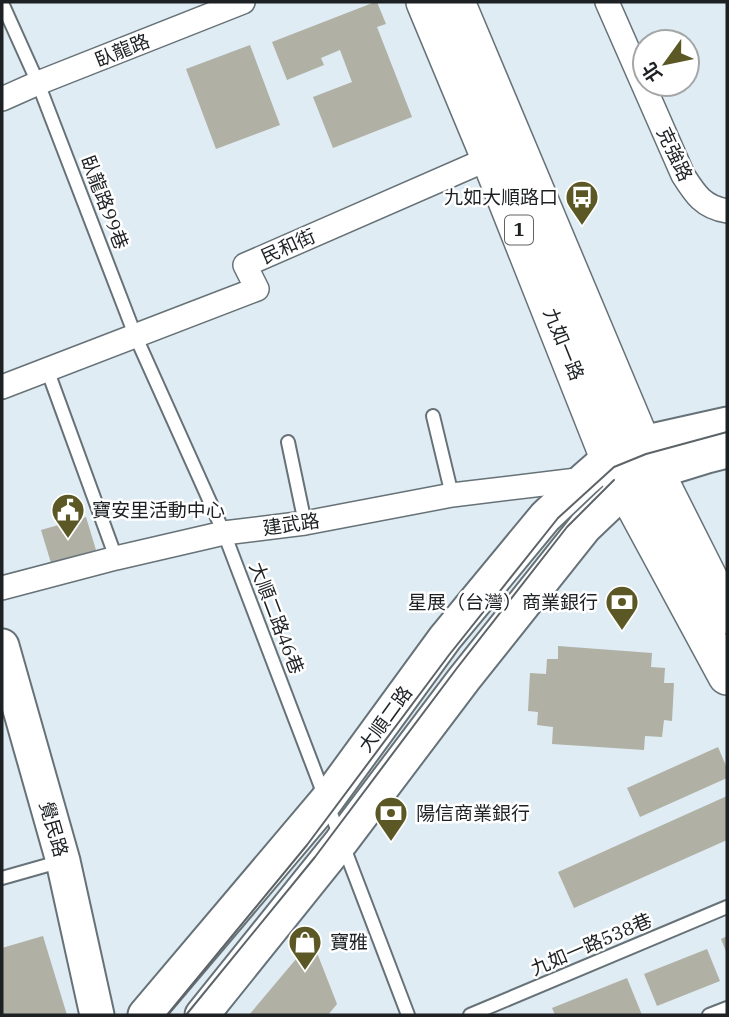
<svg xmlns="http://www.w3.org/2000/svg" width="729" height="1017" font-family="'IBM Plex Serif','Noto Sans TC',serif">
	<rect width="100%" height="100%" fill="#dfecf3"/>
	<g fill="#b0b0a5">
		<path d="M375 2H377L386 24 377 27 412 117 333 148 313 97 352 82 340 50 321 58 324 65 287 80 272 42Z"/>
		<path d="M250 45 280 125 216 149 186 69Z"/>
		<path d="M86 517 96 550 51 563 41 530Z"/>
		<path d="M558 646 652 653 651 667 665 668 664 683H674L672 721 664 720 662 737 645 736 644 750 552 744 553 727 537 725 538 712 528 711 530 673 546 674 547 659H558Z"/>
		<path d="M718 747 727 768V778L640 817 627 788Z"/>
		<path d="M727 796V840L574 908 558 872Z"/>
		<path d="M43 936 67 1015H2V948Z"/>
		<path d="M727 936V954L721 939Z"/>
		<path d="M312 940 337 1004 328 1015H249Z"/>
		<path d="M707 949 720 981 657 1006 644 974Z"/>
		<path d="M627 978 642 1015H555L552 1008Z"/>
	</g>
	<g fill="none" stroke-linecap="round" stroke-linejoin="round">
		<defs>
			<g id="lane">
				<path d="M2 3 38 83 135 335 224 533 408 1015"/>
				<path d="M47 369 116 558"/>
				<path d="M433 416 452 495"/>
				<path d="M288 442 305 523"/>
				<path d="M2 878 62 861"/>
				<path d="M470 1015 727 907"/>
				<path d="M709 1015 727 1008"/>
			</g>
			<g id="street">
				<path d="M607 2 683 175C695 194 703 207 727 211"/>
				<path d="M2 99 38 83 243 2"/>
				<path d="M2 387 257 289 245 265 490 158"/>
				<path d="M2 588 116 558 224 533 305 523 452 495 585 479"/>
			</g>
			<g id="secondary">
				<path d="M2 646 63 861 97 1015"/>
				<path d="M145 1015 326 801 445 638 545 517 585 479 609 458 642 443 727 424"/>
				<path d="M202 1015 341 842 464 679 585 527 626 488 655 472 707 456 727 451"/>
			</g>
			<g id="primary">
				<path d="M425 2 490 158 609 458 727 676"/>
				<path d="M456 2 646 454 727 615"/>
			</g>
		</defs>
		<use href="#lane" stroke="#667277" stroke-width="16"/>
		<use href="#street" stroke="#667277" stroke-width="26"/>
		<use href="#secondary" stroke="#667277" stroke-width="37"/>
		<use href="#primary" stroke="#667277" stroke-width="40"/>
		<use href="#lane" stroke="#fff" stroke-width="12"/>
		<use href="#street" stroke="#fff" stroke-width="23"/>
		<use href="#secondary" stroke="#fff" stroke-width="33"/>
		<use href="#primary" stroke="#fff" stroke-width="37"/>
		<g stroke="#5d6468" stroke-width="2">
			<path d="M167 1015 307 845 449 655 558 518 614 467 646 454 727 432"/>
			<path d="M186 1015 315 857 457 668 567 527 614 480"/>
		</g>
	</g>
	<defs>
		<symbol id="bus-pin" viewBox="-11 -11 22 30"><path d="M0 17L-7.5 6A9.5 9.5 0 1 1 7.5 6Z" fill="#5b5825" stroke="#fff"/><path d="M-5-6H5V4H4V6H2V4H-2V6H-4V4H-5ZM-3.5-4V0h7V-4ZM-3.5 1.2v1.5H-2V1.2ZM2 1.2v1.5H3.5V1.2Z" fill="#fff"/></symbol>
		<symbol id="civic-pin" viewBox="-11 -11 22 30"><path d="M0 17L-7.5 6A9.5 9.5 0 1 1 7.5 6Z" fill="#5b5825" stroke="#fff"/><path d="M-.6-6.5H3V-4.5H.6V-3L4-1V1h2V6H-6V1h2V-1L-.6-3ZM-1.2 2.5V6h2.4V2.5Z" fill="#fff"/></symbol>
		<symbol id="bank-pin" viewBox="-11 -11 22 30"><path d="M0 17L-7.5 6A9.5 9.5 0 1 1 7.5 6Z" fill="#5b5825" stroke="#fff"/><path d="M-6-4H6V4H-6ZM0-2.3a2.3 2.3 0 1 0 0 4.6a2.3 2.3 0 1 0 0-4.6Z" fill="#fff"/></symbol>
		<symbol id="shop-pin" viewBox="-11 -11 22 30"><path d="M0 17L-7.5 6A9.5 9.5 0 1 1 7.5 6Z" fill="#5b5825" stroke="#fff"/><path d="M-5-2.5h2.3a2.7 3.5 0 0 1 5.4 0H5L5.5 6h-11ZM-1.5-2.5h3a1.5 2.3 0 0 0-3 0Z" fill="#fff"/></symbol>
	</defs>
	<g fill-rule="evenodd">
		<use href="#bus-pin" x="563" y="178" width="38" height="52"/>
		<use href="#civic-pin" x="49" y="491" width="38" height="52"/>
		<use href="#bank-pin" x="603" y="583" width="38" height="52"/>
		<use href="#bank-pin" x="372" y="794" width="38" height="52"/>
		<use href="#shop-pin" x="286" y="923" width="38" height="52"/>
	</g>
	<g text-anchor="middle" stroke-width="5" stroke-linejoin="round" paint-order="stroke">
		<rect fill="#fff" stroke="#616465" stroke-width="2" x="505" y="215.5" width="28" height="29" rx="5"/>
		<g font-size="18" font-weight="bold" fill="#1d2123">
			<text x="519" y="236">1</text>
		</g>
		<g font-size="19" fill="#1d2123" stroke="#fff">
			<text transform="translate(122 50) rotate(-22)" y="7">臥龍路</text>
			<text transform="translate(675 154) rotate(65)" y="7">克強路</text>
			<text transform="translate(105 202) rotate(69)" y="7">臥龍路99巷</text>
			<text transform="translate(288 246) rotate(-24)" y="7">民和街</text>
			<text transform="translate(564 344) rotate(68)" y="7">九如一路</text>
			<text transform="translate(291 524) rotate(-8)" y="7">建武路</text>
			<text transform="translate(277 618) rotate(69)" y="7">大順二路46巷</text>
			<text transform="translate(385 719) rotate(-54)" y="7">大順二路</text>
			<text transform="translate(54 829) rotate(74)" y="7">覺民路</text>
			<text transform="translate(591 944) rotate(-23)" y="7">九如一路538巷</text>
		</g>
		<g font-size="19" fill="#1d2123" stroke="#fff" text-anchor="start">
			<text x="558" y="204" text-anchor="end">九如大順路口</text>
			<text x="92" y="517">寶安里活動中心</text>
			<text x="598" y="609" text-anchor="end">星展（台灣）商業銀行</text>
			<text x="416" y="820">陽信商業銀行</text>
			<text x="330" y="949">寶雅</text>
		</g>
	</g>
	<rect width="729" height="1017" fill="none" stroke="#1d2123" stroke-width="7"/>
	<g transform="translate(666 63) rotate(237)"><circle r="33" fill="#ffffff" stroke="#a5a6a7" stroke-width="2"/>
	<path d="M0-5L12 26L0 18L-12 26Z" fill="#5b5825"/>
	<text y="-10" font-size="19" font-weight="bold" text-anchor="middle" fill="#1d2123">北</text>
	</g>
</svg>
